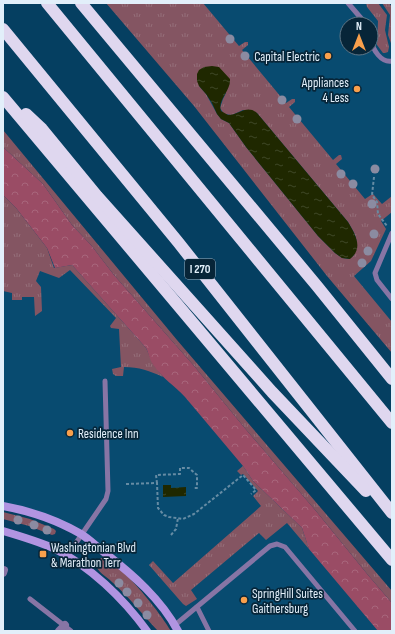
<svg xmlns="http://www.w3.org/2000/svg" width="395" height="634" font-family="'Sofia Sans Condensed',sans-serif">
	<defs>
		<pattern id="grass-tufts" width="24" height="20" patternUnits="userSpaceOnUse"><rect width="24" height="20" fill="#845562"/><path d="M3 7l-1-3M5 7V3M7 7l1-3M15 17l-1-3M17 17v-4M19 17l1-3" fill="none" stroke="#956e79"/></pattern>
		<pattern id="forest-crowns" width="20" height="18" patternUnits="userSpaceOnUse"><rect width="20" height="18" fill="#9a4c65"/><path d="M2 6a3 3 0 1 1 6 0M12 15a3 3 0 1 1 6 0" fill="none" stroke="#a8667c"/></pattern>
		<pattern id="water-ripples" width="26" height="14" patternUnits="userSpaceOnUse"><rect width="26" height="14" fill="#1f2800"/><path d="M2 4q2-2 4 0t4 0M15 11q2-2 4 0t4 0" fill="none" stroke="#3f4826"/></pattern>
	</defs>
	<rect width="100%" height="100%" fill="#053f61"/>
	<g fill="#084b70" fill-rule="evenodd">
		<path d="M112 3H392V350ZM347 24H371V48H347Z"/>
		<path d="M3 236 17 253 73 264 126 320 392 631H180L173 618 84 533 3 504Z"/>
	</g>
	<g fill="url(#grass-tufts)" fill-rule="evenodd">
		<path d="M106 3H203L239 46 245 42H248V45L242 50 286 103 292 99H295V102L289 107 333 160 339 155H341L342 159 336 164 365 199 371 195 373 194 382 204 392 196V212L381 221 386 229 371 261 354 276 392 322V353L327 276 194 106ZM199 86 226 93 223 99 220 108 224 114 232 115 243 110 257 113 348 222C356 236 359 238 354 255L349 259 342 258 335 253 318 236 246 147 229 123 221 119 217 114 206 94Z"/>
		<path d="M366 3H378L387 15 385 30 389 47 388 52 385 53H383L377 45 378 21 367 7Z"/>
		<path d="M382 3H389L392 7V46L388 35 390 15Z"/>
		<path d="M3 130 177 340 392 591V603L368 575 316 511 243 426 195 367 114 275 91 245 72 225 43 184 3 147Z"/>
		<path d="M3 195 16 208 47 248 54 268 72 265 146 348 153 364 163 377C150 371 139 367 124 367L123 376H116L113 374 112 369 121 367 119 329 111 328 110 326 116 318 70 270 59 278 40 271 36 281 41 287 42 311 35 316 34 297H22V300H12V293L3 291Z"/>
		<path d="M243 466 253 481 302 528 309 549 287 523 266 540 259 533 191 590 197 599 186 606 183 604 149 565 153 561 173 583 261 506 253 496 258 491 243 474 241 475 237 471Z"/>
		<path d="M3 512 30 519 54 529 56 531 55 534 52 535 29 526 3 519Z"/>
		<path d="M101 558C120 560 161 614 171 631H158C142 614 129 597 112 582 106 576 97 572 95 563Z"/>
	</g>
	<path fill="url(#forest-crowns)" d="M3 147 43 184 72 225 91 245 114 275 195 367 243 426 316 511 368 575 392 603V631H378L309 549 302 528 253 481 243 466 185 397C175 386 162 378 154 366 150 361 149 354 146 348L72 265 55 268 47 248 16 208 3 195Z"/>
	<g fill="url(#water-ripples)">
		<path d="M212 66 219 67 230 79C231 91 217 100 221 111L228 115C239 115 247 104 257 113L348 222C355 234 364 248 350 259L342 258 335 253 318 236 246 147 229 123 221 119 217 114 212 103 206 94 199 86 197 81V74L199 70 204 67Z"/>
		<path d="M163 485H171V488L186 487V496L163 497Z"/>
	</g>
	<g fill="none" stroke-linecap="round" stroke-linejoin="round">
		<g stroke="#668ca4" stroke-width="2" stroke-dasharray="3 2" stroke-linecap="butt">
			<path d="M374 177 372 195 377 202 378 214 387 226"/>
			<path d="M157 483 156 475 180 474V468H189L197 475V488H193"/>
			<path d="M126 484 157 483 158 508 164 515 169 517 183 519 194 514 243 475 256 490 251 494"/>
			<path d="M171 535 176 529 178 518"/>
			<path d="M115 546 119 541"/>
		</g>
		<g stroke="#8775a5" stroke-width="5">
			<path d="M348 3 366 24"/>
			<path d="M371 40C373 50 381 63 392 61"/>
			<path d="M392 233 375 273 377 280 392 299"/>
			<path d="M67 556 106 499 108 491 105 381"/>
			<path d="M30 599 71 631"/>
			<path d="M197 607 209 631"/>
			<path d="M175 625 270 546 277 544 285 547 355 631"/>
		</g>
		<g stroke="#8775a5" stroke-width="8">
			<path d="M3 573 4 570"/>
			<path d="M59 631 65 625"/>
		</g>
		<g stroke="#b194e1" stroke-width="8">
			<path d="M3 506C30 511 57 520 81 534 89 539 97 547 105 553 133 575 161 599 178 631"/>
			<path d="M3 531C20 536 37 541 53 548 90 566 123 598 147 631"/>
		</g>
		<g stroke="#dfd7ef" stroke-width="12">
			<path d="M47 3 392 423"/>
			<path d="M81 3 317 286 392 379"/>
			<path d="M3 29 178 242 392 513"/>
			<path d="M3 97 392 560"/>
			<path d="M26 114 42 129 97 196 272 392 366 491"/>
		</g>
	</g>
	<g fill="#8b8ba1">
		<circle cx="230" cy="39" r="4.5"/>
		<circle cx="245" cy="56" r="4.5"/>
		<circle cx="282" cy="100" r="4.5"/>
		<circle cx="297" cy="119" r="4.5"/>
		<circle cx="375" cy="169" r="4.5"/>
		<circle cx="341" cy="174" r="4.5"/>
		<circle cx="353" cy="184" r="4.5"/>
		<circle cx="372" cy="204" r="4.5"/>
		<circle cx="374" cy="234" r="4.5"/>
		<circle cx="368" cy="251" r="4.5"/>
		<circle cx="362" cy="263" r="4.5"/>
		<circle cx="18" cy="520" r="4.5"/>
		<circle cx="34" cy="525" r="4.5"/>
		<circle cx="47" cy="530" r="4.5"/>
		<circle cx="119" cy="583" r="4.5"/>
		<circle cx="127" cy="592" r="4.5"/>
		<circle cx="138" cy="603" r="4.5"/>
		<circle cx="147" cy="615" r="4.5"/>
	</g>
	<g fill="#f9a04c" stroke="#072538" stroke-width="1.5">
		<circle cx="328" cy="56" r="4"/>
		<circle cx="357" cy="89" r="4"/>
		<circle cx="70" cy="433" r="4"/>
		<rect x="39" y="550" width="8" height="8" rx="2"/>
		<circle cx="244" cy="600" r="4"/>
	</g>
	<g text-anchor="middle" stroke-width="3.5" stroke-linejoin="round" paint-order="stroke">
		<rect fill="#072538" stroke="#a0b2c0" stroke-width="1" x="185" y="259" width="30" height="20" rx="3"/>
		<g font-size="12" font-weight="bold" fill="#e2effa">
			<text x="200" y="273">I 270</text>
		</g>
		<g font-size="13" fill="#e2effa" stroke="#072538" text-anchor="start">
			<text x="320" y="61" text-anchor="end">Capital Electric</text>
			<text x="349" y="87" text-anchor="end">Appliances<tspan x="349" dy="15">4 Less</tspan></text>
			<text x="78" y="438">Residence Inn</text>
			<text x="51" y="552">Washingtonian Blvd<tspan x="51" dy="15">&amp; Marathon Terr</tspan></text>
			<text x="252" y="598">SpringHill Suites<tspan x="252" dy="15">Gaithersburg</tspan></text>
		</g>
	</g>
	<rect width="395" height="634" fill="none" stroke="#e2effa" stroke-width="8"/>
	<g transform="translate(359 36)"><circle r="19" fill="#072538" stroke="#5f7686"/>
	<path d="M0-3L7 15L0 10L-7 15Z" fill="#f9a04c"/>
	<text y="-6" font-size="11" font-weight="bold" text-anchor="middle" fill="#e2effa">N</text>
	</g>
</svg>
